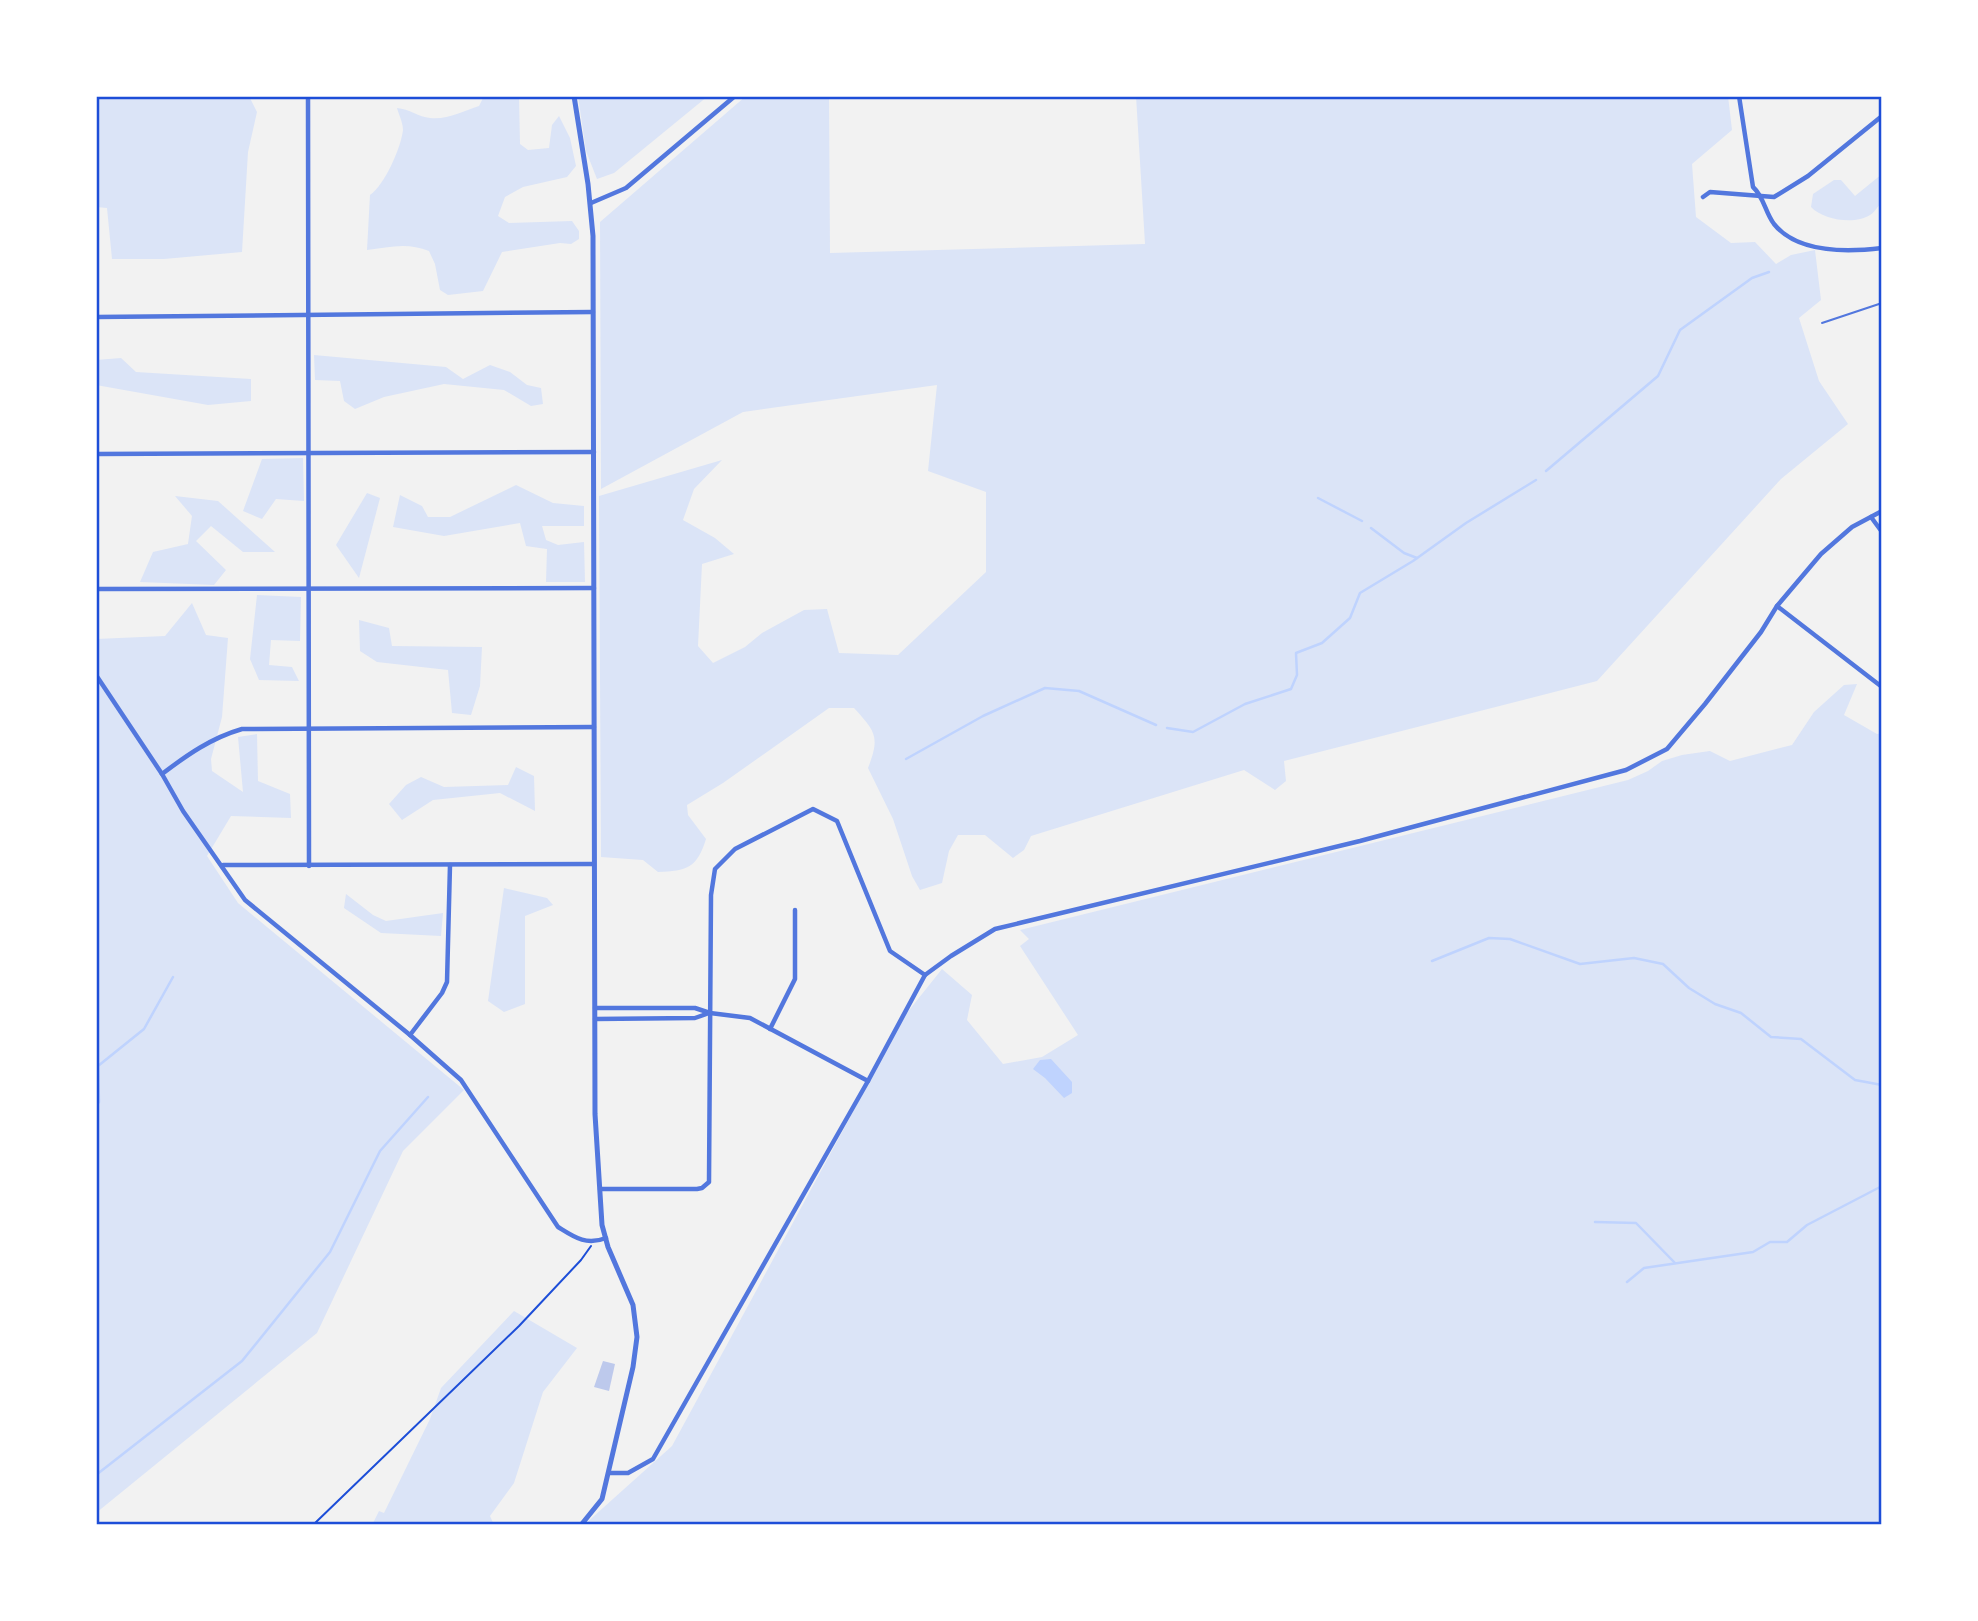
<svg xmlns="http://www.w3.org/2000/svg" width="1978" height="1621" font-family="'IBM Plex Sans',sans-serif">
	<rect width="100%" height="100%" fill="#f2f2f2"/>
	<g fill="#dbe4f7">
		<path d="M96 96H249L257 112 248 152 242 252 164 259H112L107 208 96 207Z"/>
		<path d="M484 96H519L520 144 528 150 549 148 552 125 559 116 570 138 576 166 567 177 523 187 505 197 498 216 509 223 572 221 579 231V239L571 244 560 243 502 252 483 291 448 295 440 290 435 264 429 251C408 242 389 247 367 250L370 195C384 186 401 148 403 130 403 123 399 115 397 108 409 109 419 117 430 118 447 120 464 111 479 106Z"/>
		<path d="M578 96H708L614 173 597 179 586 151Z"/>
		<path d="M746 96H829L830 253 1145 244 1136 96H1728L1732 130 1692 164 1696 217 1731 243 1755 242 1776 264 1791 255 1815 250 1821 300 1799 318 1819 381 1848 424 1781 479 1597 681 1284 761 1286 781 1275 790 1244 770 1031 836 1024 850 1013 858 985 835H958L949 851 942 883 920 890 912 876 893 819 868 768C880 737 876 732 854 708H829L723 783 687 805 688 815 706 839C697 868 687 871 658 872L643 860 601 857 599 496 722 460 694 489 683 520 715 538 734 554 702 564 698 646 713 663 745 647 762 633 804 610 827 609 839 653 898 655 986 572V492L928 471 937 385 743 412 601 489 600 222Z"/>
		<path d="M1882 174V202C1878 206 1874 213 1870 215 1855 225 1823 220 1811 207L1813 194 1834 180H1841L1855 196Z"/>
		<path d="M314 355 446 367 463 379 490 365 510 372 527 385 541 388 543 404 531 406 504 390 444 384 384 397 355 409 344 401 340 381 315 380Z"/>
		<path d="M121 358 136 372 251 379V401L208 405 96 385V360Z"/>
		<path d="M303 458 304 501 276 499 262 519 243 511 262 459Z"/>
		<path d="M516 485 553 503 584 506V526H542L546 540 558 545 584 542 585 582H546L547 549 526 546 520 523 444 536 393 527 400 495 422 506 428 517H450Z"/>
		<path d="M367 493 380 498 359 578 336 545Z"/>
		<path d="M175 496 218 501 275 552H243L211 526 196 541 226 570 214 585 140 582 153 552 188 544 192 516Z"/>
		<path d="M257 595 301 597 300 641 271 640 269 665 292 667 299 681 259 680 250 659Z"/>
		<path d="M192 603 206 635 228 638 222 717 211 759 212 771 243 792 238 737 257 734 258 781 290 794 291 818 231 816 207 856 238 903 464 1090 403 1151 317 1333 96 1513V639L165 636Z"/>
		<path d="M359 620 389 628 392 646 482 647 480 686 471 715 452 713 448 670 377 662 360 651Z"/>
		<path d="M1857 684 1844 715 1877 734 1882 733V1525H584L672 1446 906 1014 942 969 972 995 967 1020 1003 1064 1042 1057 1078 1035 1020 946 1029 939 1020 930 1628 780 1648 771 1662 761 1682 755 1710 751 1730 761 1792 745 1814 712 1844 685Z"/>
		<path d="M516 767 534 776 535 811 500 793 433 800 402 820 389 804 406 785 421 777 444 787 508 785Z"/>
		<path d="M504 888 547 898 553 905 525 916V1004L504 1012 488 1001Z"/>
		<path d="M346 894 373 915 386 921 443 913 441 936 381 933 344 908Z"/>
		<path d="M514 1311 577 1348 543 1392 514 1483 490 1516 494 1525H372L379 1511 384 1513 430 1419 441 1388Z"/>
	</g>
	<path fill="#bfd3fe" d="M1051 1059 1072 1082V1093L1064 1098 1045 1078 1033 1069 1040 1060Z"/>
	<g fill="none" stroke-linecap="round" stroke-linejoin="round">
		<g stroke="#bfd3fe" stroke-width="2.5">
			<path d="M1546 471 1658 376 1680 330 1752 278 1769 272"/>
			<path d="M1318 498 1362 521"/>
			<path d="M1371 528 1404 553 1417 558"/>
			<path d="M1167 728 1193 732 1245 704 1291 689 1297 675 1296 653 1322 643 1350 618 1360 593 1413 561 1466 523 1536 480"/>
			<path d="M906 759 983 716 1045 688 1079 691 1156 725"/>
			<path d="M1432 961 1489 938 1510 939 1580 964 1634 958 1663 964 1689 988 1715 1004 1741 1013 1771 1037 1801 1039 1855 1080 1882 1085"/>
			<path d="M96 1105 99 1102 98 1066 144 1029 173 977"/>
			<path d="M1595 1222 1636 1223 1675 1263"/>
			<path d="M1627 1282 1644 1268 1753 1252 1770 1242H1787L1807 1225 1882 1186"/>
			<path d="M96 1475 242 1361 330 1252 380 1151 428 1097"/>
		</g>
	</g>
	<path fill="#bdc9ec" d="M603 1361 615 1364 609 1391 594 1387Z"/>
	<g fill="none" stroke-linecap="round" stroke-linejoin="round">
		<path stroke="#1d4ed8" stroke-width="2" d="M313 1525 519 1326 581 1260 591 1246"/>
		<path stroke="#5277de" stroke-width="2" d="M1822 323 1882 303"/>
		<g stroke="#5277de" stroke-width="4.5">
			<path d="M308 96 309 866"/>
			<path d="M1739 96 1753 187C1764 197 1765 212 1774 224 1798 254 1849 252 1882 248"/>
			<path d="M1703 197 1710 192 1774 197 1808 176 1882 116"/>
			<path d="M591 203 626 188 735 96"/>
			<path d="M96 317 593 312"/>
			<path d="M96 454 594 452"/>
			<path d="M1871 517 1882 532"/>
			<path d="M96 589 594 588"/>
			<path d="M1777 606 1882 687"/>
			<path d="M96 675 162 774 183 811 245 900 410 1035 461 1080 558 1227C574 1237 586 1246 606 1238"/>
			<path d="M162 774C187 755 211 738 242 729L594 727"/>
			<path d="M223 865 594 864"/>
			<path d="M595 1008H695L710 1013 750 1018 868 1081"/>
			<path d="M595 1019 695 1018 709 1013"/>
			<path d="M770 1029 795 979V910"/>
			<path d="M410 1035 442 993 447 982 450 865"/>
			<path d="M600 1189H697L702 1188 709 1182 711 895 715 869 735 849 813 809 837 821 890 951 925 975"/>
			<path d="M609 1473H628L653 1459 868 1081 925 975 951 956 995 929 1360 841 1626 770 1667 749 1705 704 1761 632 1777 606 1821 554 1852 527 1882 511"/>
		</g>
		<path stroke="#5277de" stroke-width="5" d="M574 96 588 184 593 236 595 1114 602 1225 608 1247 633 1305 637 1337 633 1367 602 1499 581 1525"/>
	</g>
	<rect width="1978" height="1621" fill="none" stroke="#ffffff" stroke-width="196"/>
	<rect x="98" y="98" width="1782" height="1425" fill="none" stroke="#1d4ed8" stroke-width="2.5"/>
</svg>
